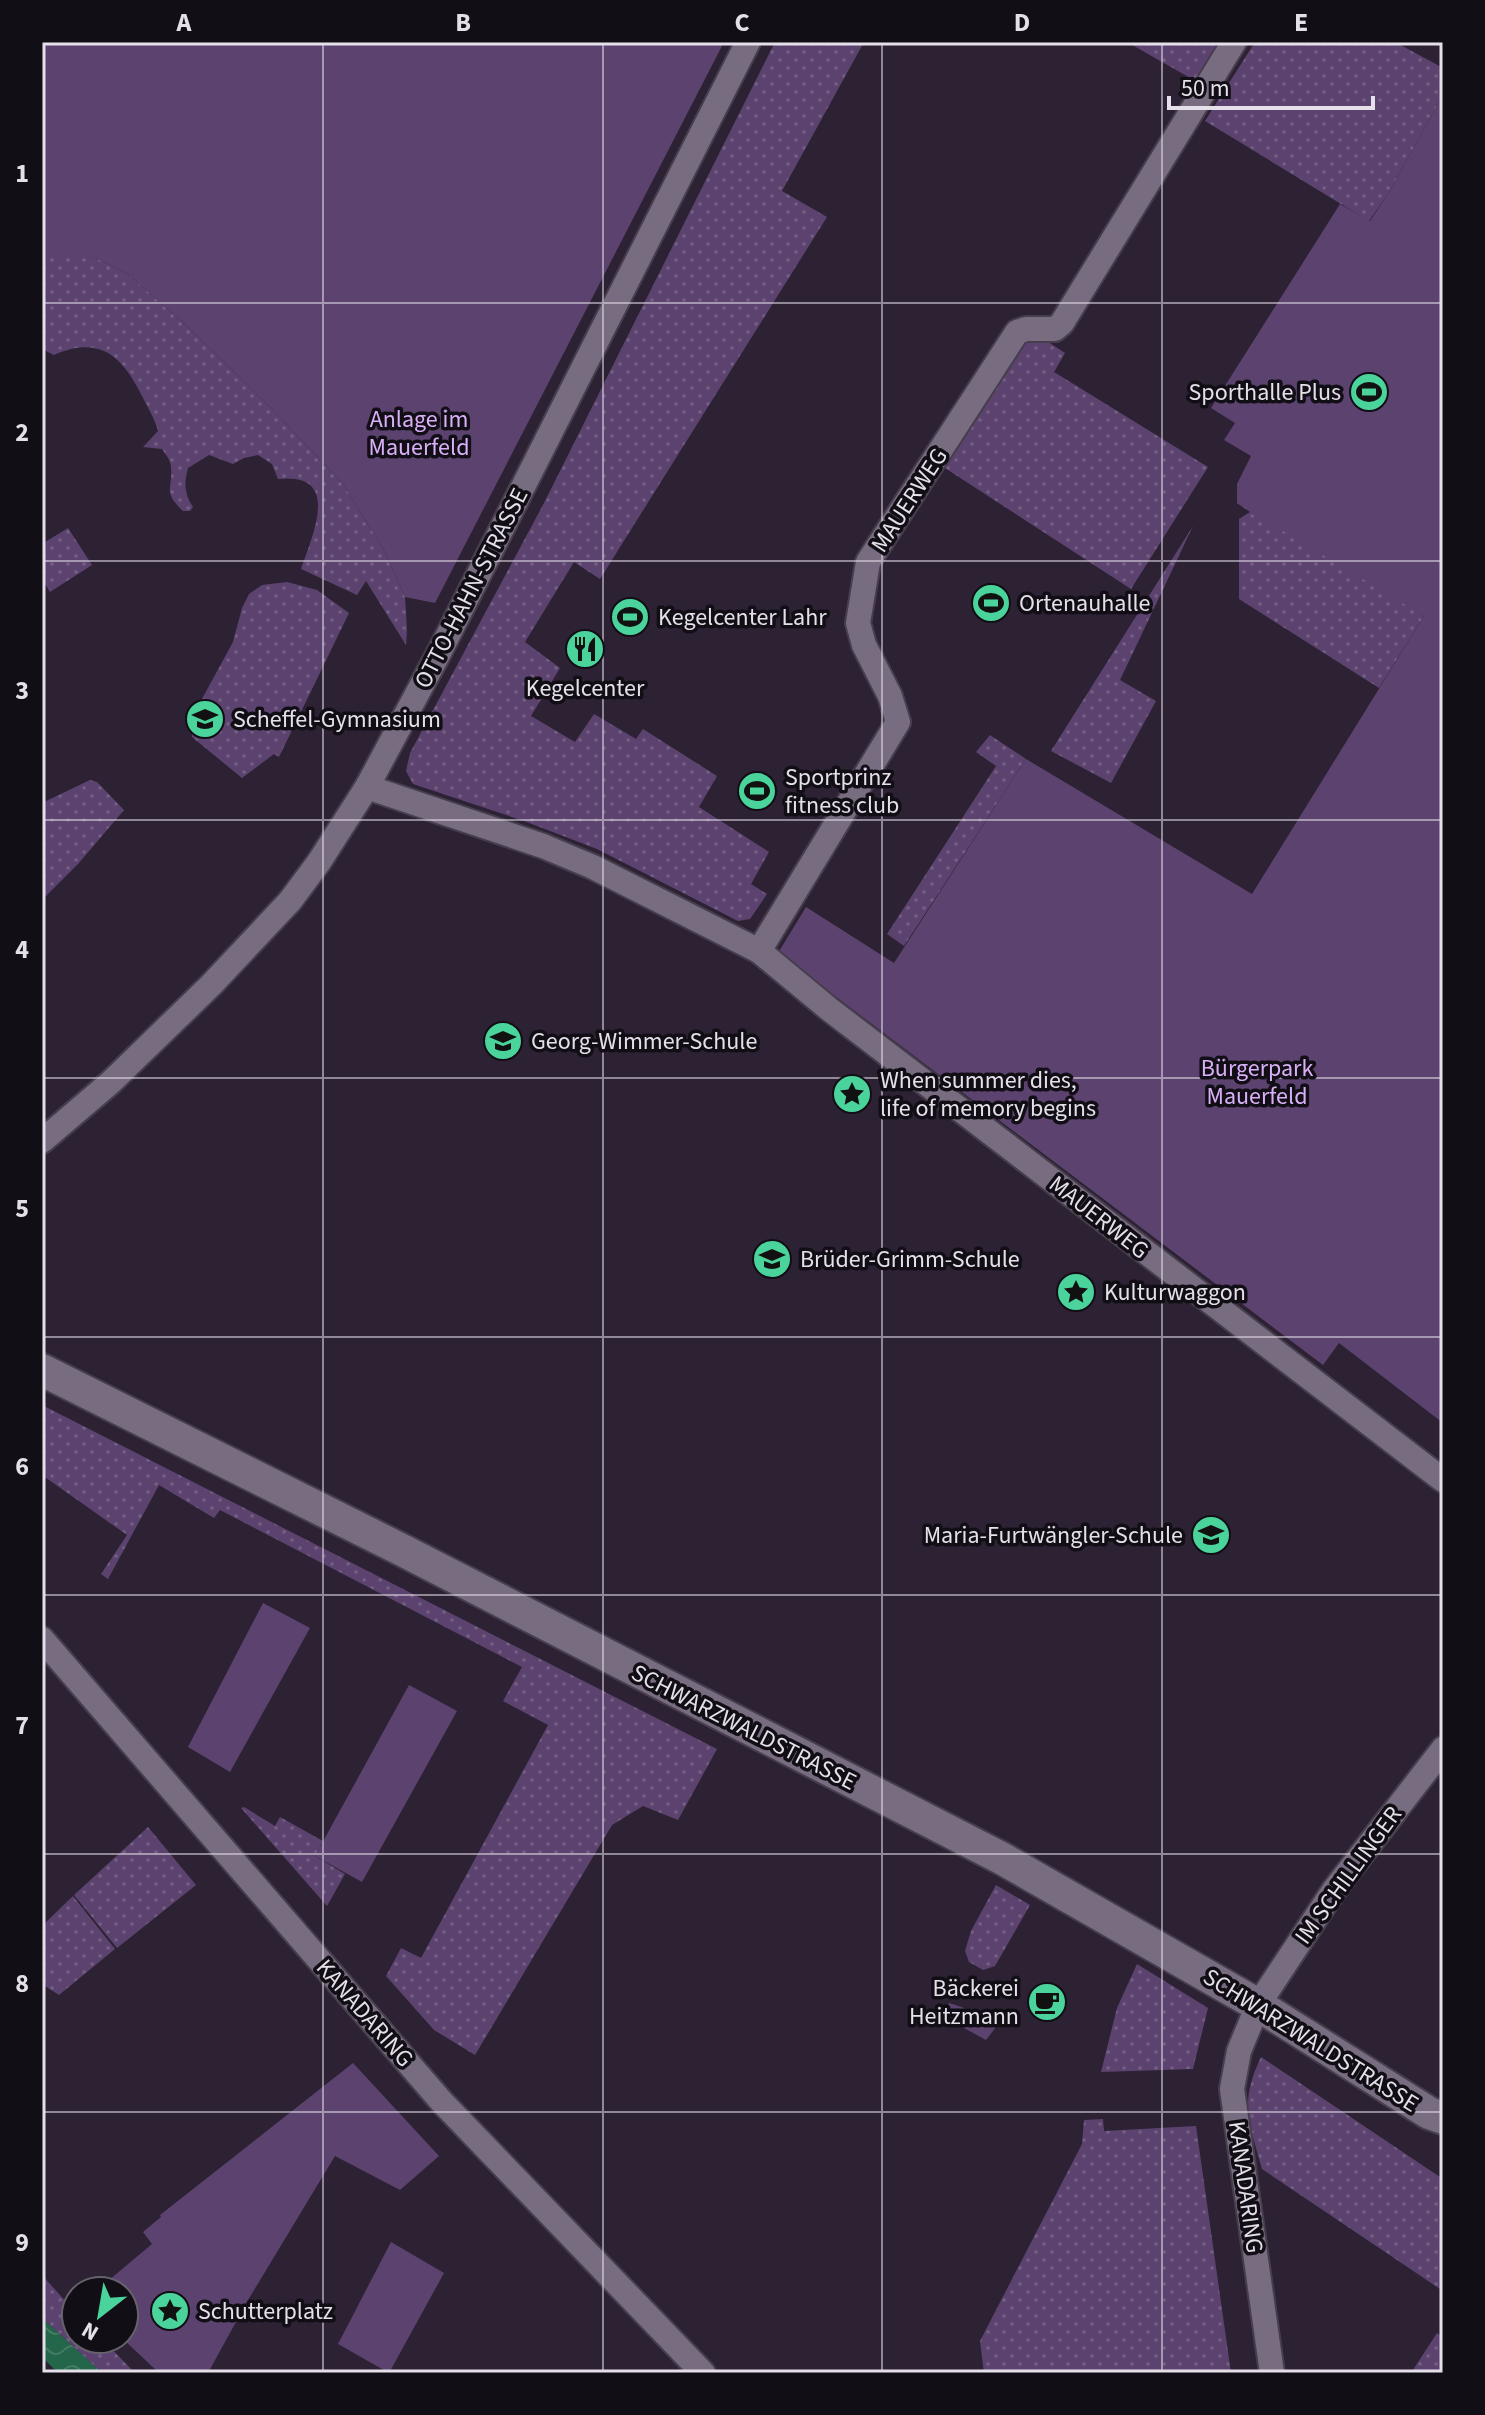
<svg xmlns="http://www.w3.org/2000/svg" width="1485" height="2415" font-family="'Source Sans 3',sans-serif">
	<defs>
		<pattern id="grass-dots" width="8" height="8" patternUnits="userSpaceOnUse" patternTransform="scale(2)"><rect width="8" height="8" fill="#5c436f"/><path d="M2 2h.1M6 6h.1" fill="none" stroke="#735e84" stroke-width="1.8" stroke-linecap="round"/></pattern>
		<pattern id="water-waves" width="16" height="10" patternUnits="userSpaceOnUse" patternTransform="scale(2)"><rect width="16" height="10" fill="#23664a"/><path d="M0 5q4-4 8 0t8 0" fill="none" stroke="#437b64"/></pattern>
	</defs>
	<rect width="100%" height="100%" fill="#2c2234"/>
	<g fill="url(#grass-dots)">
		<path d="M775 42H864L782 191 827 217 600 579 574 562 525 642 560 668 531 716 575 742 594 714 636 739 643 729 717 776 699 807 769 852 751 884 767 894 750 919 738 921 597 849 524 821 413 784 406 771 410 753 544 503Z"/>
		<path d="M1127 42H1222L1199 83Z"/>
		<path d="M1255 42H1395L1443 68V95L1388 194 1369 221 1205 121Z"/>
		<path d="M60 255 96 258 128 274 190 329 270 407 343 484 384 550 405 597 407 630 406 645 366 581 357 595 301 569C313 534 342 472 278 479L272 464 258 455 244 458 233 464 209 455 188 468C184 483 184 493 193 507L190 511H183C162 491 173 489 171 468 171 460 166 455 162 449L143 447 158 431C155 419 148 408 142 396 122 356 100 335 54 355L42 349V256Z"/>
		<path d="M1039 336 1065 353 1054 372 1208 467 1131 589 945 468 1024 339Z"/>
		<path d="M1237 484 1424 616 1379 688 1239 599V519L1250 512 1237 503Z"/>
		<path d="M1193 526 1120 680 1156 701 1111 783 1051 751Z"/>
		<path d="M68 528 92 565 50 592 42 579V544Z"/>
		<path d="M287 582 317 590 349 613 279 757 274 754 242 778 192 737 191 719 233 642 242 608 249 594 262 585Z"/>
		<path d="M990 735 1026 759 904 946 887 934 996 766 976 752Z"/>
		<path d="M90 780 97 782 124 810 78 864 42 900V803Z"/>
		<path d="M42 1405 717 1749 678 1820 643 1806 612 1825 475 2055 434 2030 386 1976 401 1948 421 1958 548 1725 503 1701 522 1667 220 1510 214 1518 159 1485 108 1579 101 1574 127 1535 42 1475Z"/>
		<path d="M244 1807 275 1826 280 1817 323 1841 315 1856 345 1874 327 1906 241 1808Z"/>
		<path d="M148 1827 196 1885 117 1948 74 1895Z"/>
		<path d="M996 1885 1030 1905 995 1966 983 1970 969 1962 965 1951 971 1931Z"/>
		<path d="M73 1896 115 1949 59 1995 42 1984V1926Z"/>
		<path d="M1137 1964 1208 2008 1193 2069 1101 2072 1117 2008Z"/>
		<path d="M1261 2057 1443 2179V2291L1262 2169C1249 2122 1239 2103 1261 2057Z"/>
		<path d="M1103 2119 1104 2131 1196 2126 1231 2373H984L980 2341 1082 2144 1084 2120Z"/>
		<path d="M42 2275 76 2313V2339H102L135 2373H102L42 2318Z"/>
		<path d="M1437 2333 1443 2337V2373H1411Z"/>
	</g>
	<g fill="#5c436f">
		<path d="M42 42H724L435 603 405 597 384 550 343 484 270 407 190 329 128 274 96 258 42 256Z"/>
		<path d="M1443 95V1423L1339 1343 1323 1365 778 953 806 907 894 963 1026 759 1252 894 1424 616 1237 503V484L1251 456 1224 440 1235 423 1211 408 1340 204 1370 221 1388 194Z"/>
		<path d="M263 1603 310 1628 230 1772 188 1747Z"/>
		<path d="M409 1685 457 1711 362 1882 315 1856Z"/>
		<path d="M949 2003C967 2008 981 2016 996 2027L986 2040 953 2022 945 2010Z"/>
		<path d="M353 2063 439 2156 400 2190 335 2156 248 2300 208 2373H159L123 2339 124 2291H96L152 2244 143 2232 161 2217 160 2215Z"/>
		<path d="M391 2242 444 2273 389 2373 338 2344Z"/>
	</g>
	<path fill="url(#water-waves)" d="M42 2318 102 2373H58L42 2357Z"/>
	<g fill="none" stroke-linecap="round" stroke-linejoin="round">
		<defs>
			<g id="minor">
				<path d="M367 787 543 846 593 867 759 951 898 722 890 696 864 645 858 623 868 562 1017 332 1026 329H1055L1062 323 1234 42"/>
				<path d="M759 951 829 1009 1443 1480"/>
				<path d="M42 1141 111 1082 211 985 290 901 319 862 367 787 439 653 748 42"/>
				<path d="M42 1639 441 2101 703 2373"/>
				<path d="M1272 2373 1232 2089 1239 2051 1258 2005 1334 1890 1443 1749"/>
			</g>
			<path id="tertiary" d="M42 1370 404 1551 1003 1859 1258 2005 1429 2113 1443 2118"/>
		</defs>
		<use href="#minor" stroke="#473e4d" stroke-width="28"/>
		<use href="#tertiary" stroke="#473e4d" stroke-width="36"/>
		<use href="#minor" stroke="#786c81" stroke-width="24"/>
		<use href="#tertiary" stroke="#786c81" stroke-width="32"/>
	</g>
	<path fill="none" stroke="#e5dfea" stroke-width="2" stroke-opacity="0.55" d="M323 42V2373M603 42V2373M882 42V2373M1162 42V2373M42 303H1443M42 561H1443M42 820H1443M42 1078H1443M42 1337H1443M42 1595H1443M42 1854H1443M42 2112H1443"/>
	<defs>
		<symbol id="stadium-disc" viewBox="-11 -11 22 22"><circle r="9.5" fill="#4ad49c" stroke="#120e16"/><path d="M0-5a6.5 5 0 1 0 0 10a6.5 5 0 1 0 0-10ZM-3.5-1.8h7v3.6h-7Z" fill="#111"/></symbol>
		<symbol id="restaurant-disc" viewBox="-11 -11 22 22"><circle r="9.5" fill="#4ad49c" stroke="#120e16"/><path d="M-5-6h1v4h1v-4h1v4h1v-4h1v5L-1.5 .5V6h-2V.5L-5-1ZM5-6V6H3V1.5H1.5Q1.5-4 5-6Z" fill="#111"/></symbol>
		<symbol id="school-disc" viewBox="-11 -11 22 22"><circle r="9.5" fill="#4ad49c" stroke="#120e16"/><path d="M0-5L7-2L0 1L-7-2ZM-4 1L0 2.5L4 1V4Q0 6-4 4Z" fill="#111"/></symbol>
		<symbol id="sight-disc" viewBox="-11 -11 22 22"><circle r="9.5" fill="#4ad49c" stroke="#120e16"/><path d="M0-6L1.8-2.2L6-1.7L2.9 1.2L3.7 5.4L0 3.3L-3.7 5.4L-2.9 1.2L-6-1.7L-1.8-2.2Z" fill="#111"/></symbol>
		<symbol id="cafe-disc" viewBox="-11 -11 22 22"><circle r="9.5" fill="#4ad49c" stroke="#120e16"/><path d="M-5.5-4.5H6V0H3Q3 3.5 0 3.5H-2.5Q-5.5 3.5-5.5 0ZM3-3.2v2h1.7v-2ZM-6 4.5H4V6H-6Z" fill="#111"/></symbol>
	</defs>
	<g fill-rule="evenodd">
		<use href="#stadium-disc" x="1347" y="370" width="44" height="44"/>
		<use href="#stadium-disc" x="969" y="581" width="44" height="44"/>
		<use href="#stadium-disc" x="608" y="595" width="44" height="44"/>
		<use href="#restaurant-disc" x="563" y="627" width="44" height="44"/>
		<use href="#school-disc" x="183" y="697" width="44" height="44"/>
		<use href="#stadium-disc" x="735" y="769" width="44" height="44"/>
		<use href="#school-disc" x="481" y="1019" width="44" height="44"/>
		<use href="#sight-disc" x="830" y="1072" width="44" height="44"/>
		<use href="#school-disc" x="750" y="1237" width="44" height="44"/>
		<use href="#sight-disc" x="1054" y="1270" width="44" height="44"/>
		<use href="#school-disc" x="1189" y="1513" width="44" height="44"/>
		<use href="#cafe-disc" x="1025" y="1980" width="44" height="44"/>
		<use href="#sight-disc" x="148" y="2289" width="44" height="44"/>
	</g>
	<g text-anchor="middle" stroke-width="7" stroke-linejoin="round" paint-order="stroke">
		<g font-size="24" fill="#e5dfea" stroke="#120e16" text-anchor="start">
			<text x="1341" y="400" text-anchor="end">Sporthalle Plus</text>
			<text x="1019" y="611">Ortenauhalle</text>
			<text x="658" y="625">Kegelcenter Lahr</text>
			<text x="585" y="696" text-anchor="middle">Kegelcenter</text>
			<text x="233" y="727">Scheffel-Gymnasium</text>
			<text x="785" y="785">Sportprinz<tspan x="785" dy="28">fitness club</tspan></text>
			<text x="531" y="1049">Georg-Wimmer-Schule</text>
			<text x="880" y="1088">When summer dies,<tspan x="880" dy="28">life of memory begins</tspan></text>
			<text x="800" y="1267">Brüder-Grimm-Schule</text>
			<text x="1104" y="1300">Kulturwaggon</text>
			<text x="1183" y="1543" text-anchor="end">Maria-Furtwängler-Schule</text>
			<text x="1019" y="1996" text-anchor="end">Bäckerei<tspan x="1019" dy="28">Heitzmann</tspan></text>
			<text x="198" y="2319">Schutterplatz</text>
		</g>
		<g font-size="24" fill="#d9b0f7" stroke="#120e16">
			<text x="419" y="427">Anlage im<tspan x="419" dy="28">Mauerfeld</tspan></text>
			<text x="1257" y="1076">Bürgerpark<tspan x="1257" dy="28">Mauerfeld</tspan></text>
		</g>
		<g font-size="24" fill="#e5dfea" stroke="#120e16">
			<text transform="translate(909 500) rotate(-57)" y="8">MAUERWEG</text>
			<text transform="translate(471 588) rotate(-63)" y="8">OTTO-HAHN-STRASSE</text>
			<text transform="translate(1099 1217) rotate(38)" y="8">MAUERWEG</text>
			<text transform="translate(744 1727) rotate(27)" y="8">SCHWARZWALDSTRASSE</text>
			<text transform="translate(1348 1875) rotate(-54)" y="8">IM SCHILLINGER</text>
			<text transform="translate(365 2013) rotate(49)" y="8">KANADARING</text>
			<text transform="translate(1311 2040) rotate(32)" y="8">SCHWARZWALDSTRASSE</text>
			<text transform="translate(1246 2187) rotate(82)" y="8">KANADARING</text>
		</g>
	</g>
	<rect width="1485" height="2415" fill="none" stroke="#120e16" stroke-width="88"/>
	<g transform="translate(100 2315) rotate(211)"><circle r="38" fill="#120e16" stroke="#66626b" stroke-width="2"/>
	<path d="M0-6L14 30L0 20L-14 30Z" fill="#4ad49c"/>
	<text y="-12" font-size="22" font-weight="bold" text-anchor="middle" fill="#e5dfea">N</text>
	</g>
	<path d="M1169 96v12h204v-12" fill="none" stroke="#e5dfea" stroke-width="4"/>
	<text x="1181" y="96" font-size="24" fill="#e5dfea" stroke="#120e16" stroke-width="6" paint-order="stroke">50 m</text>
	<rect x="44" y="44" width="1397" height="2327" fill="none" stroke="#e5dfea" stroke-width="3"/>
	<g font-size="26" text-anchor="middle" font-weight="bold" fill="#e5dfea">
		<text x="184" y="31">A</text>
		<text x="463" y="31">B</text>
		<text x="742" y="31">C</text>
		<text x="1022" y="31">D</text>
		<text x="1301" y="31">E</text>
		<text x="22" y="182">1</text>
		<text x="22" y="441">2</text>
		<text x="22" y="699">3</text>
		<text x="22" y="958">4</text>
		<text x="22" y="1217">5</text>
		<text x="22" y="1475">6</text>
		<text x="22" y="1734">7</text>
		<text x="22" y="1992">8</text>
		<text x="22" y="2251">9</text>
	</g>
</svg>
